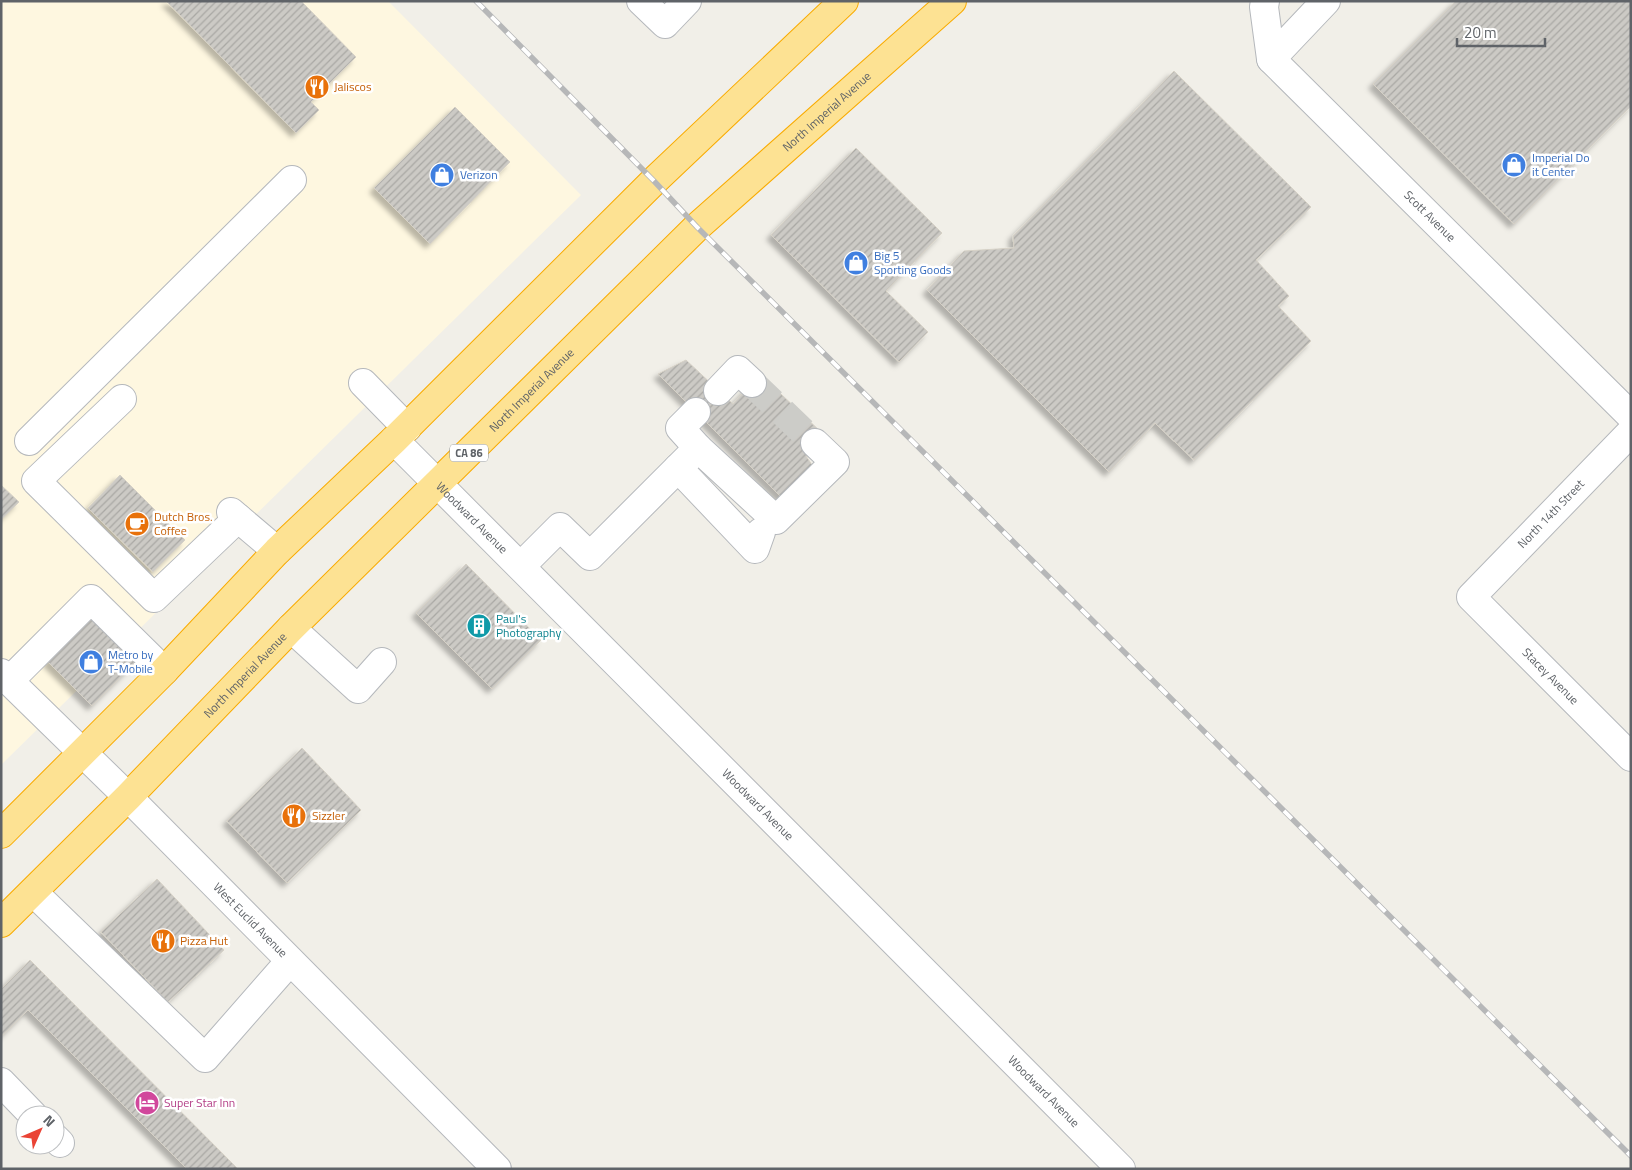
<svg xmlns="http://www.w3.org/2000/svg" width="1632" height="1170" font-family="'Titillium Web',sans-serif">
	<defs>
		<pattern id="building-hatch" width="6" height="6" patternUnits="userSpaceOnUse" patternTransform="scale(1.25)"><rect width="6" height="6" fill="#cccac5"/><path d="M-1 1l2-2M0 6l6-6M5 7l2-2" fill="none" stroke="#a9a8a4"/></pattern>
		<filter id="shadow"><feDropShadow dx="-4.5" dy="4.5" stdDeviation="2.5" flood-color="#0004"/></filter>
	</defs>
	<rect width="100%" height="100%" fill="#f1efe8"/>
	<path fill="#fef7e0" d="M1 1H388L581 195 1 765Z"/>
	<g fill="url(#building-hatch)" stroke="#d6d1c6" filter="url(#shadow)">
		<path d="M166 1H301L356 57 311 102 319 110 296 133Z"/>
		<path d="M1456 1H1631V106L1514 224 1373 84Z"/>
		<path d="M1174 71 1311 207 1256 260 1289 296 1278 306 1311 341 1194 460 1155 423 1109 472 927 290 964 251 1014 248 1013 236Z"/>
		<path d="M455 107 510 162 430 244 374 188Z"/>
		<path d="M856 148 942 233 886 291 928 332 899 362 771 235Z"/>
		<path d="M686 360 733 404 760 374 823 434 806 456 816 471 786 502 658 374Z"/>
		<path d="M120 475 185 540 153 572 88 508Z"/>
		<path d="M1 485 19 502 1 520Z"/>
		<path d="M466 564 541 640 492 689 416 613Z"/>
		<path d="M90 618 135 663 92 706 47 661Z"/>
		<path d="M302 748 361 810 287 883 227 821Z"/>
		<path d="M157 879 224 950 168 1002 101 932Z"/>
		<path d="M30 960 238 1169H187L28 1010 1 1037V989Z"/>
	</g>
	<g fill="none" stroke-linecap="round" stroke-linejoin="round">
		<path stroke="#ccccc8" stroke-width="28" stroke-dasharray="28 14" stroke-linecap="butt" d="M752 383 815 443"/>
		<defs>
			<g id="minor">
				<path d="M641 1 665 24 687 1"/>
				<path id="s1" d="M1265 1 1264 7 1271 59 1631 416"/>
				<path d="M1271 59 1326 1"/>
				<path d="M363 383 407 428"/>
				<path d="M718 391 738 370 752 383"/>
				<path d="M122 399 36 481 154 598 238 518"/>
				<path d="M696 412 680 428 698 448 776 520 835 462 815 443"/>
				<path id="s2" d="M1631 432 1471 597 1631 757"/>
				<path id="s3" d="M394 440 1121 1169"/>
				<path d="M29 441 292 180"/>
				<path d="M678 468 755 549 761 532"/>
				<path d="M231 512 277 551"/>
				<path d="M521 566 560 527 590 556 698 448"/>
				<path d="M291 628 358 689 382 662"/>
				<path id="s4" d="M1 673 128 797 497 1169"/>
				<path d="M9 681 91 599 164 671"/>
				<path d="M33 892 205 1058 290 961"/>
				<path d="M1 1082 33 1115"/>
				<path d="M55 1138 60 1143"/>
			</g>
			<g id="highway">
				<path d="M1 834 164 671 277 551 394 440 654 181 844 1"/>
				<path id="s5" d="M1 923 128 797 291 628 697 227 952 1"/>
			</g>
		</defs>
		<use href="#minor" stroke="#b5b8bc" stroke-width="30"/>
		<use href="#highway" stroke="#f9ab00" stroke-width="30"/>
		<use href="#minor" stroke="#fff" stroke-width="28"/>
		<use href="#highway" stroke="#fde293" stroke-width="28"/>
		<defs>
			<path id="rail" d="M476 1 654 181 697 227 1631 1156"/>
		</defs>
		<use href="#rail" stroke="#b6b7b8" stroke-width="5.5"/>
		<use href="#rail" stroke="#fff" stroke-width="4" stroke-dasharray="11" stroke-linecap="butt"/>
	</g>
	<defs>
		<symbol id="restaurant-disc" viewBox="-11 -11 22 22"><circle r="9.5" fill="#e8710a" stroke="#fff"/><path d="M-5-6h1v4h1v-4h1v4h1v-4h1v5L-1.5 .5V6h-2V.5L-5-1ZM5-6V6H3V1.5H1.5Q1.5-4 5-6Z" fill="#fff"/></symbol>
		<symbol id="shop-disc" viewBox="-11 -11 22 22"><circle r="9.5" fill="#3f7fe0" stroke="#fff"/><path d="M-5-2.5h2.3a2.7 3.5 0 0 1 5.4 0H5L5.5 6h-11ZM-1.5-2.5h3a1.5 2.3 0 0 0-3 0Z" fill="#fff"/></symbol>
		<symbol id="cafe-disc" viewBox="-11 -11 22 22"><circle r="9.5" fill="#e8710a" stroke="#fff"/><path d="M-5.5-4.5H6V0H3Q3 3.5 0 3.5H-2.5Q-5.5 3.5-5.5 0ZM3-3.2v2h1.7v-2ZM-6 4.5H4V6H-6Z" fill="#fff"/></symbol>
		<symbol id="building-disc" viewBox="-11 -11 22 22"><circle r="9.5" fill="#0f9aa8" stroke="#fff"/><path d="M-4-6H4V6H1V3H-1V6H-4ZM-2.5-4.3h1.7v1.8h-1.7ZM.8-4.3h1.7v1.8H.8ZM-2.5-1h1.7V.8h-1.7ZM.8-1h1.7V.8H.8Z" fill="#fff"/></symbol>
		<symbol id="hotel-disc" viewBox="-11 -11 22 22"><circle r="9.5" fill="#d1479c" stroke="#fff"/><path d="M-6-4.5h1.5V1H6V5H4.5V3h-9V5H-6ZM-4 0a1.8 1.8 0 1 1 3.6 0ZM.5 0V-2.5h3Q6-2.5 6 0Z" fill="#fff"/></symbol>
	</defs>
	<g fill-rule="evenodd">
		<use href="#restaurant-disc" x="303" y="73" width="28" height="28"/>
		<use href="#shop-disc" x="1500" y="151" width="28" height="28"/>
		<use href="#shop-disc" x="428" y="161" width="28" height="28"/>
		<use href="#shop-disc" x="842" y="249" width="28" height="28"/>
		<use href="#cafe-disc" x="123" y="510" width="28" height="28"/>
		<use href="#building-disc" x="465" y="612" width="28" height="28"/>
		<use href="#shop-disc" x="77" y="648" width="28" height="28"/>
		<use href="#restaurant-disc" x="280" y="802" width="28" height="28"/>
		<use href="#restaurant-disc" x="149" y="927" width="28" height="28"/>
		<use href="#hotel-disc" x="133" y="1089" width="28" height="28"/>
	</g>
	<g text-anchor="middle" stroke-width="5" stroke-linejoin="round" paint-order="stroke">
		<rect fill="#fff" stroke="#8f9295" stroke-width="1" x="450" y="444.5" width="38" height="17" rx="4"/>
		<g font-size="11" font-weight="bold" fill="#5f6368">
			<text x="469" y="457">CA 86</text>
		</g>
		<g font-size="12" fill="#c56008" stroke="#fff" text-anchor="start">
			<text x="334" y="91">Jaliscos</text>
			<text x="154" y="521">Dutch Bros.<tspan x="154" dy="14">Coffee</tspan></text>
			<text x="312" y="820">Sizzler</text>
			<text x="180" y="945">Pizza Hut</text>
		</g>
		<g font-size="12" fill="#5f6368" stroke="#fff">
			<text dy="4" stroke="none"><textPath href="#s5" startOffset="1158">North Imperial Avenue</textPath></text>
			<text dy="4" stroke="none"><textPath href="#s1" startOffset="282">Scott Avenue</textPath></text>
			<text dy="4" stroke="none"><textPath href="#s5" startOffset="752">North Imperial Avenue</textPath></text>
			<text transform="translate(1551 514) rotate(-46)" y="4">North 14th Street</text>
			<text dy="4" stroke="none"><textPath href="#s3" startOffset="110">Woodward Avenue</textPath></text>
			<text dy="4" stroke="none"><textPath href="#s5" startOffset="348">North Imperial Avenue</textPath></text>
			<text dy="4" stroke="none"><textPath href="#s2" startOffset="342">Stacey Avenue</textPath></text>
			<text dy="4" stroke="none"><textPath href="#s3" startOffset="515">Woodward Avenue</textPath></text>
			<text dy="4" stroke="none"><textPath href="#s4" startOffset="351">West Euclid Avenue</textPath></text>
			<text dy="4" stroke="none"><textPath href="#s3" startOffset="920">Woodward Avenue</textPath></text>
		</g>
		<g font-size="12" fill="#366cbe" stroke="#fff" text-anchor="start">
			<text x="1532" y="162">Imperial Do<tspan x="1532" dy="14">it Center</tspan></text>
			<text x="460" y="179">Verizon</text>
			<text x="874" y="260">Big 5<tspan x="874" dy="14">Sporting Goods</tspan></text>
			<text x="108" y="659">Metro by<tspan x="108" dy="14">T-Mobile</tspan></text>
		</g>
		<g font-size="12" fill="#0d838f" stroke="#fff" text-anchor="start">
			<text x="496" y="623">Paul's<tspan x="496" dy="14">Photography</tspan></text>
		</g>
		<g font-size="12" fill="#b23c85" stroke="#fff" text-anchor="start">
			<text x="164" y="1107">Super Star Inn</text>
		</g>
	</g>
	<rect width="1632" height="1170" fill="none" stroke="#5f6368" stroke-width="5"/>
	<g transform="translate(40 1130) rotate(45)"><circle r="24" fill="#ffffff" stroke="#bfc1c3"/>
	<path d="M0-4L9 19L0 12L-9 19Z" fill="#ea4335"/>
	<text y="-8" font-size="14" font-weight="bold" text-anchor="middle" fill="#5f6368">N</text>
	</g>
	<path d="M1457 38v8h88v-8" fill="none" stroke="#5f6368" stroke-width="2.5"/>
	<text x="1464" y="38" font-size="15" fill="#5f6368" stroke="#ffffff" stroke-width="4" paint-order="stroke">20 m</text>
</svg>
